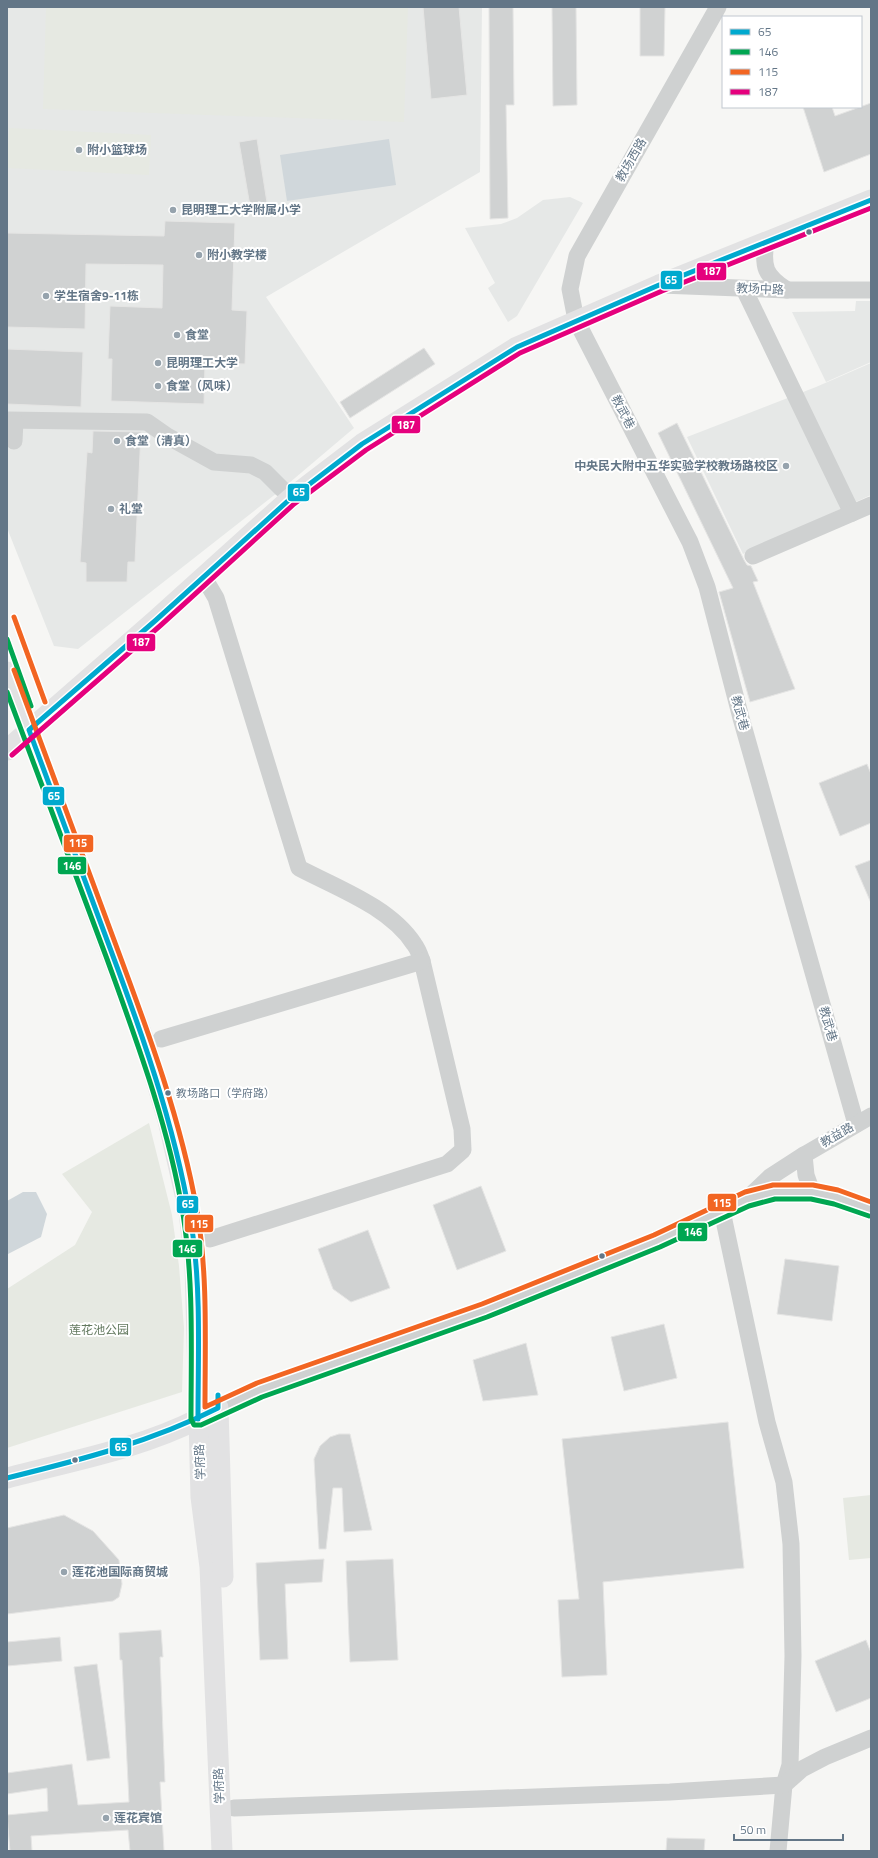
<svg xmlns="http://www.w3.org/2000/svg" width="878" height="1858" font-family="'Titillium Web','Noto Sans SC',sans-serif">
	<rect width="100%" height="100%" fill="#f6f6f4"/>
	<g fill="#e6e8e7">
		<path d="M7 7H482L480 172 266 297 354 428 282 489 78 649 54 646 7 528Z"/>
		<path d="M570 197 583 203 517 316 508 322 488 288 495 283 465 228 501 224 517 218 543 200Z"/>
		<path d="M856 301H871V362L826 382 792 312 855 311Z"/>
		<path d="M871 363V495L743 554 687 437 816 387Z"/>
	</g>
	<g fill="#e6e9e2">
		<path d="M46 7H408L404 122 43 109Z"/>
		<path d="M9 128 151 135 149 175 7 168Z"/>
		<path d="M149 1123 172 1215 179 1266 184 1328 182 1392 7 1448V1289L75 1245 92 1212 62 1174Z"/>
		<path d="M871 1495V1558L849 1560 843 1498Z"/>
	</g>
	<g fill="#d0d7db">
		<path d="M389 139 396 185 287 201 280 155Z"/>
		<path d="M23 1192H36L47 1214 41 1237 8 1254 7 1201Z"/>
	</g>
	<g fill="#d0d2d2" stroke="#e5e5e4">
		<path d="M423 7H459L467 95 431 99Z"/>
		<path d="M489 7H513L514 105H506L508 218 490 219Z"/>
		<path d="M552 7H576L577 105 553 106Z"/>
		<path d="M640 7H665L664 56H640Z"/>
		<path d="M871 103V154L824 172 803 107H832L835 116Z"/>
		<path d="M257 139 268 209 251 212 239 142Z"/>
		<path d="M165 221 235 223 232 310 247 311 245 364 205 363 204 404 111 401 112 359H108L110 306 162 308 163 265 86 264 85 329 7 327V233L164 236Z"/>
		<path d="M424 348 435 364 350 418 340 402Z"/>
		<path d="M7 349 83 352 81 407 7 404Z"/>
		<path d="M677 423 744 560 747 565 751 566 758 581 753 582 795 689 750 702 719 592 733 588 658 433Z"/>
		<path d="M93 431 141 432 135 562H128L127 582H86V563L80 562 87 452 92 453Z"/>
		<path d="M867 764 871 774V823L840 836 819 783Z"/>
		<path d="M871 860V903L855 866Z"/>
		<path d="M481 1186 506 1251 457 1270 433 1205Z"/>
		<path d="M368 1230 390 1288 351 1302 333 1289 318 1249Z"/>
		<path d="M785 1259 839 1266 832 1321 777 1314Z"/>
		<path d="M664 1324 677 1378 624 1391 611 1337Z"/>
		<path d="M526 1343 538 1395 483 1401 473 1360Z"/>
		<path d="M728 1422 744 1568 603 1582 607 1675 562 1677 558 1600 579 1599 562 1439Z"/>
		<path d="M339 1434H350L372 1530 344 1532 342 1488H333L326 1549H319L314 1459 320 1446 330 1437Z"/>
		<path d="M64 1515 93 1531 119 1560 122 1584 119 1597 113 1601 7 1614V1528Z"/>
		<path d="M324 1559 322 1582 285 1584 288 1659 260 1660 256 1563Z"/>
		<path d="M393 1559 398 1660 350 1662 346 1561Z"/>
		<path d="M161 1630 163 1657H160L165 1782H160L164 1851H130L128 1830 31 1836 32 1851H10L7 1815 48 1811 47 1788 7 1794V1773L72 1764 78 1805 129 1802 122 1660H120L119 1633Z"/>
		<path d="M60 1637 62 1661 7 1666V1642Z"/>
		<path d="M866 1640 871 1653V1698L836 1712 815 1661Z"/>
		<path d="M97 1664 110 1758 87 1761 74 1667Z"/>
		<path d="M667 1838 705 1839 704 1851H666Z"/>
	</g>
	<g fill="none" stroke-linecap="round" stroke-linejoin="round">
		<g stroke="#cfd1d1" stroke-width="17">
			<path d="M718 7 577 256 570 289 576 320 690 542 707 587 741 718 856 1124"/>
			<path d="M766 241C762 267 765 276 787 290"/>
			<path d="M661 285 787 290H871"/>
			<path d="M744 289 852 513"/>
			<path d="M7 420 147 422 167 436 214 462 251 465 265 472 282 489"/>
			<path d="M14 441 15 421"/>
			<path d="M753 556 871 505"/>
			<path d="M203 576 216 598 299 868C337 888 390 907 414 944 418 949 420 955 422 961L462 1129 463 1150 447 1164 210 1239"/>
			<path d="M161 1039 422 961"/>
			<path d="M804 1155 871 1116"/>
			<path d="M747 1199 770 1177 804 1155 806 1175 812 1192"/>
			<path d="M722 1211 767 1422 784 1482 791 1544 793 1656 790 1765 784 1785 778 1851"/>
			<path d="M207 1414 259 1390 484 1311 657 1241 747 1199 774 1192H812L836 1197 871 1209"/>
			<path d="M234 1808 670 1792 784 1785 802 1769 825 1757 871 1738"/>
		</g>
		<g stroke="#e2e2e3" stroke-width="21">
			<path d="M7 672 146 1046 168 1120 189 1212 195 1263 201 1497 210 1567 222 1851"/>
			<path d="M7 750 156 620 290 499 362 444 517 347 659 285 871 200"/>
			<path d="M218 1408 223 1577"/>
			<path d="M7 1478C71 1461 139 1449 198 1419"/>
		</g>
		<defs>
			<g id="bus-1">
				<path d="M198 1419C198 1358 201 1296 193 1236 179 1140 147 1047 113 956 85 880 57 805 29 730L156 620 290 499 362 444 517 347 659 285 871 200"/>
				<path d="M7 1478C80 1460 151 1442 218 1408V1395"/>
			</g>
			<g id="bus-2">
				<path d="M7 639 31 706"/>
				<path d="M7 692C40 781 74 870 107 959 137 1042 169 1127 183 1214 194 1282 191 1351 191 1419L194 1425H201L262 1397 487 1317 660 1247 749 1206 775 1199H811L834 1204 869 1216"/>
			</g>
			<g id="bus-3">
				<path d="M14 617 45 702"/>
				<path d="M14 670C48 763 83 855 117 948 149 1034 181 1120 197 1211 208 1275 205 1342 205 1407L257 1383 482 1304 654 1235 745 1192 773 1185H813L838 1190 871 1202"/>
			</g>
			<path id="bus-4" d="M12 755 161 625 294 504 366 450 520 353 662 291 871 208"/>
		</defs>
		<use href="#bus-1" stroke="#fff" stroke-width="8"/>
		<use href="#bus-2" stroke="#fff" stroke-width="8"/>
		<use href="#bus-3" stroke="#fff" stroke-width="8"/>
		<use href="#bus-4" stroke="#fff" stroke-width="8"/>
		<use href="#bus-1" stroke="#00a9ce" stroke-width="5"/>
		<use href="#bus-2" stroke="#00a651" stroke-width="5"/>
		<use href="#bus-3" stroke="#f26522" stroke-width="5"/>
		<use href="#bus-4" stroke="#e5007d" stroke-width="5"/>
	</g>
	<g fill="#96a3ad" stroke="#fff" stroke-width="1.5">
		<circle cx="79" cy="150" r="4"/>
		<circle cx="173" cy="210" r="4"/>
		<circle cx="199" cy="255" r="4"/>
		<circle cx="46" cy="296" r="4"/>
		<circle cx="177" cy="335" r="4"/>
		<circle cx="158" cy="363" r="4"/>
		<circle cx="158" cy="386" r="4"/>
		<circle cx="117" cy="441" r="4"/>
		<circle cx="786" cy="466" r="4"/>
		<circle cx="111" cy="509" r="4"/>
		<circle cx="64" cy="1572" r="4"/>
		<circle cx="106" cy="1818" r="4"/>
	</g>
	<g fill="#637687" stroke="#fff" stroke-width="1.5">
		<circle cx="809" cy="232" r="3.5"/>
		<circle cx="168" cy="1093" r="3.5"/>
		<circle cx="602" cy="1256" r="3.5"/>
		<circle cx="75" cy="1460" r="3.5"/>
	</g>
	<g text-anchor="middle" stroke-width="4" stroke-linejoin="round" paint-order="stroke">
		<g font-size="11" fill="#637687" stroke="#fff" text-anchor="start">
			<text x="176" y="1097">教场路口（学府路）</text>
		</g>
		<g font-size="12" font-weight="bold" fill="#637687" stroke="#fff" text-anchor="start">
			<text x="87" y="154">附小篮球场</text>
			<text x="181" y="214">昆明理工大学附属小学</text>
			<text x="207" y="259">附小教学楼</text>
			<text x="54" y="300">学生宿舍9-11栋</text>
			<text x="185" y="339">食堂</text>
			<text x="166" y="367">昆明理工大学</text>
			<text x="166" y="390">食堂（风味）</text>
			<text x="125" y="445">食堂（清真）</text>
			<text x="778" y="470" text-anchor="end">中央民大附中五华实验学校教场路校区</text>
			<text x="119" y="513">礼堂</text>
			<text x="72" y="1576">莲花池国际商贸城</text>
			<text x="114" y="1822">莲花宾馆</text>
		</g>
		<g font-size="12" fill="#637687" stroke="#fff">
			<text transform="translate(631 160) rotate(-60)" y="4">教场西路</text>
			<text transform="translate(760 289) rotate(2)" y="4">教场中路</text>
			<text transform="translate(623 412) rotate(63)" y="4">教武巷</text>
			<text transform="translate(740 713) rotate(75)" y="4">教武巷</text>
			<text transform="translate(828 1024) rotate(74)" y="4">教武巷</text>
			<text transform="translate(837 1135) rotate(-30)" y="4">教益路</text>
			<text transform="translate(200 1462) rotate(-92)" y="4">学府路</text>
			<text transform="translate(219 1786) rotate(-92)" y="4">学府路</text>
		</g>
		<g font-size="12" fill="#63795f" stroke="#fff">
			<text x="99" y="1334">莲花池公园</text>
		</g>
	</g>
	<g stroke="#fff" stroke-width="1.5">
		<rect x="696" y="262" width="31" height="19" rx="4" fill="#e5007d"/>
		<rect x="660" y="270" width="23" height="20" rx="4" fill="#00a9ce"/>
		<rect x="391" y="415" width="30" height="19" rx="4" fill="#e5007d"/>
		<rect x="287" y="483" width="23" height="19" rx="4" fill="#00a9ce"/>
		<rect x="126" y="633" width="30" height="19" rx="4" fill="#e5007d"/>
		<rect x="42" y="786" width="23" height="20" rx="4" fill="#00a9ce"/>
		<rect x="63" y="834" width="31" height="19" rx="4" fill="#f26522"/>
		<rect x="57" y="856" width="30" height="19" rx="4" fill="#00a651"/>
		<rect x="707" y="1193" width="30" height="19" rx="4" fill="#f26522"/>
		<rect x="176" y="1195" width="23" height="19" rx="4" fill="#00a9ce"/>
		<rect x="184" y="1214" width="30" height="19" rx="4" fill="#f26522"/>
		<rect x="677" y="1222" width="31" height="20" rx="4" fill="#00a651"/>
		<rect x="172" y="1239" width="31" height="19" rx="4" fill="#00a651"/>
		<rect x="109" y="1437" width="23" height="20" rx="4" fill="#00a9ce"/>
	</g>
	<g font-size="11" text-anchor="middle" font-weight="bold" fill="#fff">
		<text x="712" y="275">187</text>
		<text x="671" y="284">65</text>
		<text x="406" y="429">187</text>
		<text x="299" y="496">65</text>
		<text x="141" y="646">187</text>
		<text x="54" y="800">65</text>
		<text x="78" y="847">115</text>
		<text x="72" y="870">146</text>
		<text x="722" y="1207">115</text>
		<text x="188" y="1208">65</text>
		<text x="199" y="1228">115</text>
		<text x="693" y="1236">146</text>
		<text x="187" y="1253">146</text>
		<text x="121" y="1451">65</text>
	</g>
	<rect width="878" height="1858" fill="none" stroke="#637687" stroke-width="16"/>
	<rect x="722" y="16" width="140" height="92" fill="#ffffff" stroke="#c1c8cf"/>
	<rect x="730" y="29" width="20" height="6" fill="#00a9ce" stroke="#c1c8cf"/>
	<text x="758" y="36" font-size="12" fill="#637687">65</text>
	<rect x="730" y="49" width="20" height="6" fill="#00a651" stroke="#c1c8cf"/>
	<text x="758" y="56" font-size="12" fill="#637687">146</text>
	<rect x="730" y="69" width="20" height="6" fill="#f26522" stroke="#c1c8cf"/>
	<text x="758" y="76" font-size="12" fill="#637687">115</text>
	<rect x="730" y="89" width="20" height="6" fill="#e5007d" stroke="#c1c8cf"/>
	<text x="758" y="96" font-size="12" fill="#637687">187</text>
	<path d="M734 1834v6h109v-6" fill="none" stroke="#637687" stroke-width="2"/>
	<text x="740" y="1834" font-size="12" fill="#637687" stroke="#ffffff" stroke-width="3" paint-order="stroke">50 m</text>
</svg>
